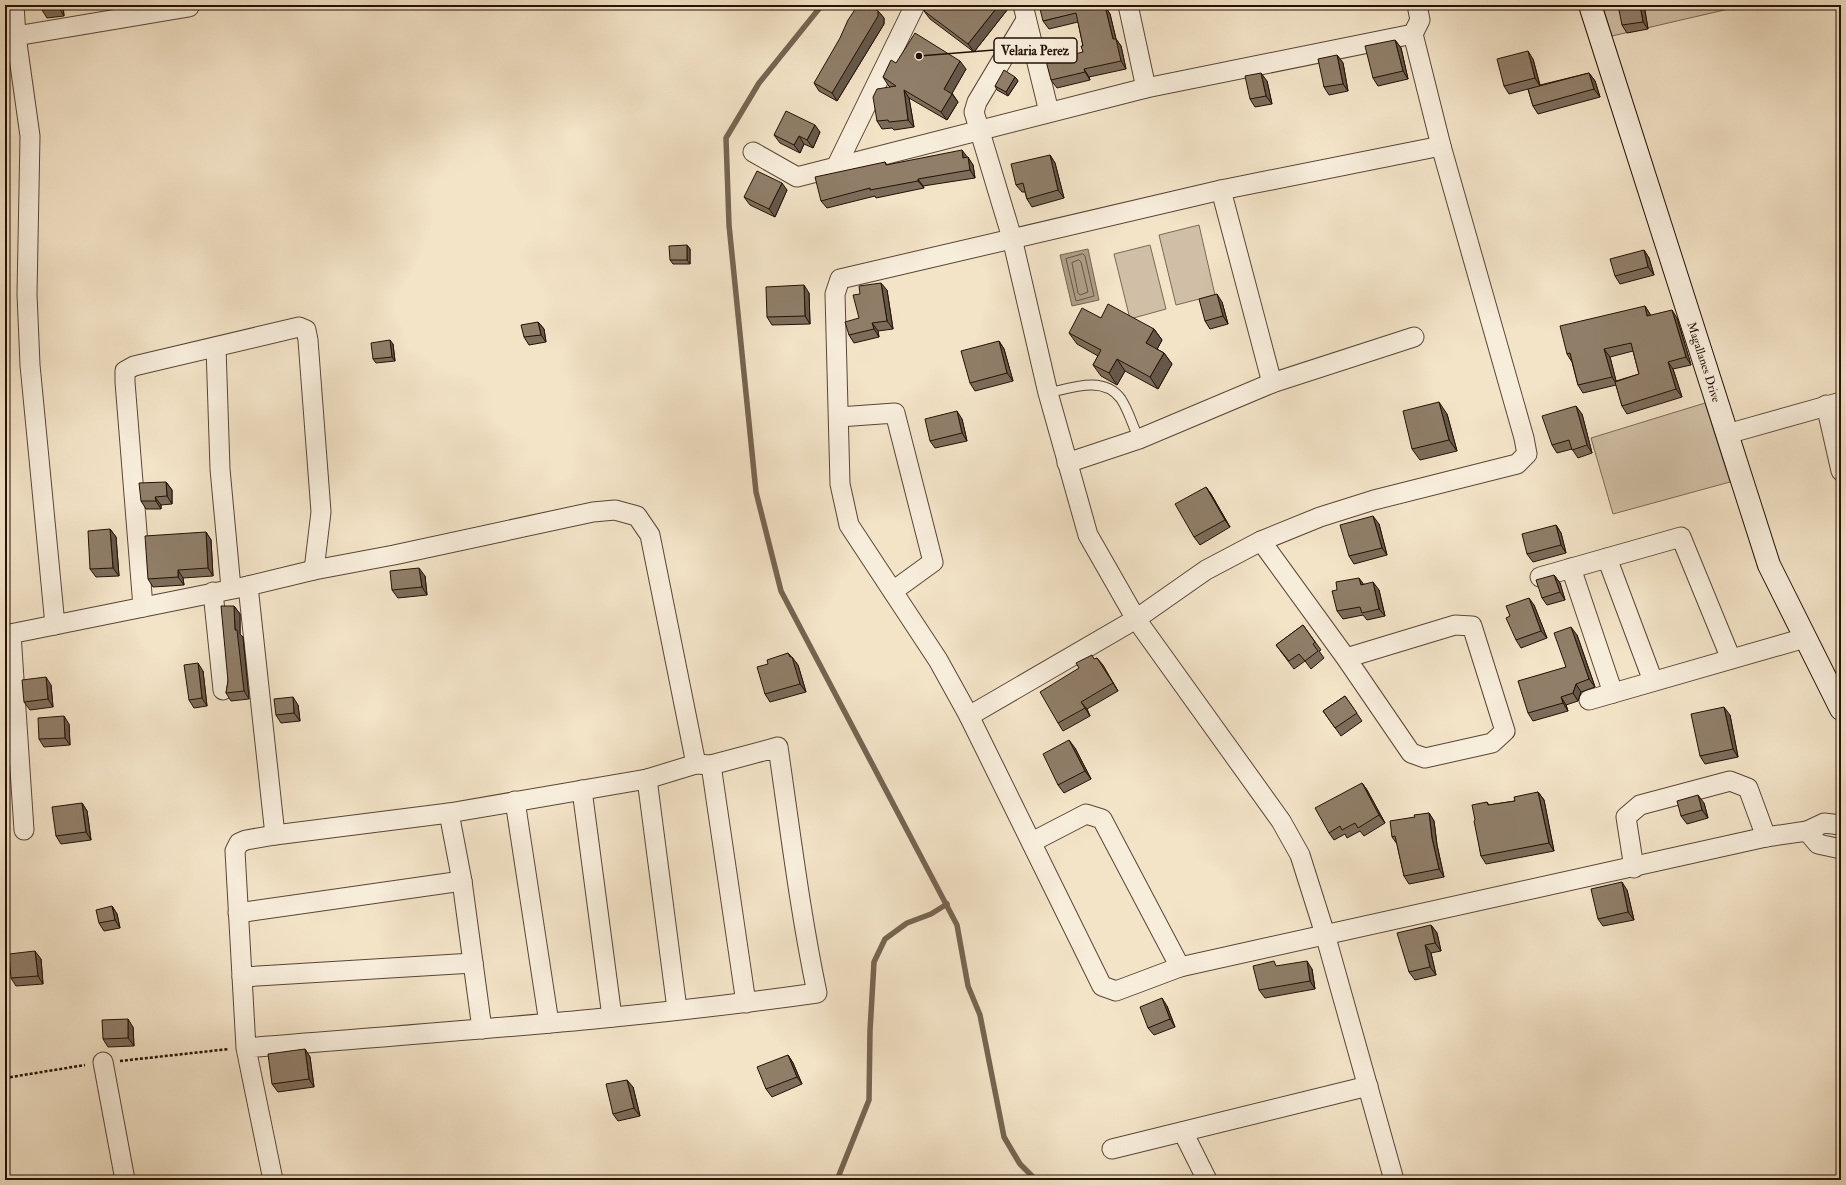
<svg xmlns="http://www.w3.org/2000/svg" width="1846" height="1185" font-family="'IM FELL Double Pica',serif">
	<rect width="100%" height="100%" fill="#f3e3c7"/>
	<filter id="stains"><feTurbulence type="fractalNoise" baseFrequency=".005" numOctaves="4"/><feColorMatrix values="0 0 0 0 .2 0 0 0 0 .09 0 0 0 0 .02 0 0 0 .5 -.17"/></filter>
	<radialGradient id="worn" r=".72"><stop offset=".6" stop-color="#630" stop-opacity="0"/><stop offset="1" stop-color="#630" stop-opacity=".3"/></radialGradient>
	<g fill="#d0bfa6" stroke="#7a6855">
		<path d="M1602 5H1746L1612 36Z"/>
		<path d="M1199 225 1215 295 1176 305 1159 235Z"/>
		<path d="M1150 245 1166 309 1130 319 1114 254Z"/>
		<path d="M1705 403 1730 482 1613 514 1591 438Z"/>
	</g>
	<path fill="#ad9c85" stroke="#766451" d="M1088 249 1099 300 1072 306 1060 255Z"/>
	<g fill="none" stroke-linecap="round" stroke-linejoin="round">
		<g stroke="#685644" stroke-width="1">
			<path d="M1083 254 1085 256 1094 296 1076 301 1066 259Z"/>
			<path d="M1079 260 1081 262 1088 292 1080 295 1078 293 1072 263Z"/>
		</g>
		<g stroke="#766451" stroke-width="5.5">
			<path d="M822 5 759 83 726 138 729 225 756 492 781 591 957 925 968 986 980 1015 1004 1137 1020 1164 1036 1180"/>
			<path d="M837 1180 869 1100 870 1031 874 962 885 939 907 923 931 914 947 904"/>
		</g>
		<defs>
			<path id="lane" d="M1048 393C1071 388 1104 375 1121 399 1129 411 1133 427 1139 439"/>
			<g id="street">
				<path d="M14 5 16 36 30 136 27 294 30 365 55 625"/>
				<path d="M1023 5 1049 112"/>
				<path d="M1128 5 1146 88"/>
				<path d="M1026 20 977 102 974 112 1012 238 1048 393 1088 535 1136 619 1281 821 1300 855 1325 934 1394 1180"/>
				<path d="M16 36 189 7"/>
				<path d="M1441 146 1221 190 840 279 835 294 840 484 849 525 938 660 969 716 1102 986 1116 991 1180 967 1766 837 1807 831 1824 823 1841 825"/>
				<path d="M753 152 797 177 1146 88 1413 34"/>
				<path d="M836 167 915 5"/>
				<path d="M1221 190 1272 383"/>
				<path d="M216 347 220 469 231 588"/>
				<path d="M1826 405 1841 471"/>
				<path d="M839 417 895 413 933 562 893 591"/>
				<path d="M1727 434 1841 402"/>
				<path d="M1067 463 1139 439 1272 383 1414 337"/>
				<path d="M1261 541 1346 658 1411 753 1425 758 1492 743 1505 731 1472 626 1455 625 1346 658"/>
				<path d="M1607 558 1653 681"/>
				<path d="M1571 568 1613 693"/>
				<path d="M1540 577 1681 537 1731 659"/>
				<path d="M248 586 275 835"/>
				<path d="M213 592 223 690"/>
				<path d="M143 607 125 382V371L134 366 299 327 306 330 308 340 321 512 314 570"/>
				<path d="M11 634 24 830"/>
				<path d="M5 635 248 586 314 570 394 555 593 512 615 510 637 516 650 535 696 764"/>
				<path d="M1589 700 1805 638"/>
				<path d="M969 716 1136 619 1206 570 1261 541 1320 517 1374 500 1517 464 1527 454 1524 438 1441 146 1413 34 1420 20 1417 5"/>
				<path d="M711 765 746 1003"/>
				<path d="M647 779 677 1009"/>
				<path d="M582 790 612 1017"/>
				<path d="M515 801 549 1023"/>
				<path d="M449 813 462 881 482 1029"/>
				<path d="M1807 831 1818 844 1841 849"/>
				<path d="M1032 842 1086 814 1102 819 1180 967"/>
				<path d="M1634 868 1626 817 1640 805 1730 781 1748 788 1766 837"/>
				<path d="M238 913 462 881"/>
				<path d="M242 977 473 963"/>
				<path d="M246 1048C437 1032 628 1020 817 993 800 912 790 829 778 747L711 765 696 764 647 779 449 813 275 835 246 840 239 843 235 851 246 1048 273 1180"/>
				<path d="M103 1062 125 1180"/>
				<path d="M1183 1132 1207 1180"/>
				<path d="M1112 1149 1368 1086"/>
			</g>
			<path id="secondary" d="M1590 5 1769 565 1841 709"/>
		</defs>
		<use href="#lane" stroke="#584635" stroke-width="11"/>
		<use href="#street" stroke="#584635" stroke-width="21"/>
		<use href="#secondary" stroke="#241104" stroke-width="24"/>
		<g stroke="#241104" stroke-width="2.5" stroke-dasharray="3 2" stroke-linecap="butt">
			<path d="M120 1061 229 1049"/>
			<path d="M5 1078 85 1065"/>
		</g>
		<use href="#lane" stroke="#f7eddb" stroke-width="9"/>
		<use href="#street" stroke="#f7eddb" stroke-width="19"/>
		<use href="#secondary" stroke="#f7eddb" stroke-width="22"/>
	</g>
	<g fill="#7c6c5a" stroke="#241104" fill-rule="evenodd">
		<path d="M32 5H63L64 16 47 18 42 10V7L35 8Z"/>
		<path d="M929 5H1011L974 52 930 19 924 11Z"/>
		<path d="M1104 5V6H1105L1110 14 1116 39 1121 46 1126 69 1089 77 1090 80 1057 88 1051 80 1083 52V46L1078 22 1049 29 1043 21Z"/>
		<path d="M1644 5 1648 29 1627 33 1622 25Z"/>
		<path d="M878 11 884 18V24L837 101 819 91 814 83Z"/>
		<path d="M1395 40 1401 48 1408 79 1378 86 1373 78Z"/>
		<path d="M1337 55 1343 63 1348 91 1329 95 1324 87Z"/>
		<path d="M1533 59 1540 85 1589 73 1595 81 1600 97 1538 114 1533 106 1528 89 1509 94 1504 86Z"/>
		<path d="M896 63 966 69 952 93 958 102 947 120 909 98 914 127 894 130 892 128 882 129 877 121 890 87 888 85 883 77Z"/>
		<path d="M1015 77 1018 81 1008 96 997 90 995 86Z"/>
		<path d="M1267 81 1272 104 1255 107 1250 99Z"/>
		<path d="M820 132 813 148 804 144 800 153 780 143 774 135Z"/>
		<path d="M1050 155 1055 163 1064 198 1032 207 1027 199 1025 192H1022L1016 185Z"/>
		<path d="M967 157 973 165 975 178 923 186 924 188 876 198 875 196 827 208 821 201 885 162 887 165Z"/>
		<path d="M787 190 775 217 750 205 744 197Z"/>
		<path d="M687 245 690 249V264H673L670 260Z"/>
		<path d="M1644 250 1649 258 1654 275 1620 284 1615 276Z"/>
		<path d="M887 290 893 329 878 331 879 337 854 343 849 335 859 318Z"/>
		<path d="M809 293 810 324 772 325 767 317Z"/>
		<path d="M1222 302 1228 324 1210 329 1205 321Z"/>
		<path d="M1645 306 1651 316 1677 318 1691 365 1673 369 1682 397 1627 414 1622 406 1616 385 1583 393 1578 385 1572 362 1567 354ZM1633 351 1639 374 1616 381 1610 357Z"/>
		<path d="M1101 318 1154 329 1162 340 1157 349 1164 353 1172 364 1158 389 1125 371 1117 385 1101 376 1093 365 1098 356 1077 344 1069 333Z"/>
		<path d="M538 322 544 329 546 342 529 345 524 337Z"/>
		<path d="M999 341 1004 349 1013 381 975 391 970 383Z"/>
		<path d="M393 344 395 361 376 363 373 359Z"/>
		<path d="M1447 414 1457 451 1420 460 1412 449Z"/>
		<path d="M1582 414 1592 453 1578 458 1572 449 1557 453 1552 445Z"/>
		<path d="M962 419 967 441 935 448 930 441Z"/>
		<path d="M166 482 172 490V504L161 505V509H146L141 501Z"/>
		<path d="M1206 487 1211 494 1230 527 1200 545 1194 537Z"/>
		<path d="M1379 524 1387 555 1354 564 1349 556Z"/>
		<path d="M1556 525 1561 533 1566 553 1533 562 1527 554Z"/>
		<path d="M110 529 116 537 119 576 96 577 90 569Z"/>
		<path d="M206 532 211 540 213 576 183 578 184 585 153 587 148 579Z"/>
		<path d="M1554 575 1560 583 1565 600 1547 605 1542 598Z"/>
		<path d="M425 576 427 595 398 598 392 590Z"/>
		<path d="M1364 584 1379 590 1385 616 1367 620 1363 615 1343 619 1337 611Z"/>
		<path d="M1534 605 1547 638 1521 648 1516 640Z"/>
		<path d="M234 606 240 614V634L243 637 249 699 231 701 226 693 228 681Z"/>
		<path d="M1303 625 1321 650 1319 651 1324 658 1311 669 1305 661 1294 669 1276 645Z"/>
		<path d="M1577 635 1595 687 1581 692 1578 701 1566 705 1568 711 1533 721 1528 713 1566 667Z"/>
		<path d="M788 653 798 665 806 692 770 702 765 694 768 664Z"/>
		<path d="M1097 658 1118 691 1087 709 1090 716 1063 731 1058 723 1095 659Z"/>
		<path d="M203 671 207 706 194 708 189 700Z"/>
		<path d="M51 685 53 707 30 710 24 702Z"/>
		<path d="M1345 696 1362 721 1341 736 1323 711Z"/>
		<path d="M298 705 300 721 281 723 276 715Z"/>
		<path d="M1730 715 1738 757 1705 764 1700 756Z"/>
		<path d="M69 724 70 745 44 747 39 739Z"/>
		<path d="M1075 748 1091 779 1064 793 1058 785Z"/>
		<path d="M1362 783 1367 790 1385 823 1364 836 1360 831 1347 838 1345 834 1334 840 1329 833Z"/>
		<path d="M1538 792 1544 800 1554 851 1486 864 1481 856 1475 820 1487 802 1489 805 1515 801Z"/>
		<path d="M82 803 87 811 91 840 61 844 56 836Z"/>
		<path d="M1704 803 1708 818 1687 824 1681 816Z"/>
		<path d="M1429 813 1434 821 1437 845 1444 877 1409 884 1404 876 1397 844 1392 837 1415 817Z"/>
		<path d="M1627 890 1634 920 1603 926 1598 919Z"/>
		<path d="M112 906 117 914 120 928 104 931 99 923Z"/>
		<path d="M1431 925 1437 933 1441 951 1431 953 1436 975 1415 980 1409 972Z"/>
		<path d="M41 959 43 984 16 986 11 978Z"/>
		<path d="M1312 969 1315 989 1265 998 1259 990Z"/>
		<path d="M1167 1006 1175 1027 1154 1035 1148 1028Z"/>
		<path d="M133 1027 134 1046 108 1047 103 1039Z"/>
		<path d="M305 1049 310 1057 314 1087 278 1092 272 1084Z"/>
		<path d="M788 1055 793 1063 802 1084 772 1097 766 1089Z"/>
		<path d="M633 1087 640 1116 618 1121 613 1114Z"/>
	</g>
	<g fill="#65584a" stroke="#241104">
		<path d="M59 5H63L64 16 59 8Z"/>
		<path d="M999 5H1011L974 52 968 44Z"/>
		<path d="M1640 5H1644L1648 29 1643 22Z"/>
		<path d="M1105 6 1110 14 1116 39 1121 46 1126 69 1121 61 1113 39Z"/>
		<path d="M878 11 884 18V24L837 101 832 93Z"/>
		<path d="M1395 40 1401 48 1408 79 1403 71Z"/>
		<path d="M1528 51 1533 59 1540 86 1535 78Z"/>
		<path d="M1337 55 1343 63 1348 91 1343 84Z"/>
		<path d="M960 61 966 69 950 97 944 89Z"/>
		<path d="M1084 69 1089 77 1090 80 1085 72Z"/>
		<path d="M1261 73 1267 81 1272 104 1266 96Z"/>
		<path d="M1589 73 1595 81 1600 97 1594 89Z"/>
		<path d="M1015 77 1018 81 1008 96 1006 92Z"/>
		<path d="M904 90 909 98 914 127 908 120Z"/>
		<path d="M952 94 958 102 947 120 941 112Z"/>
		<path d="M815 125 820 132 813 148 807 140Z"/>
		<path d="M799 136 804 144 800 153 794 145Z"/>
		<path d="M962 150 968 158H963Z"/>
		<path d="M1050 155 1055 163 1064 198 1058 190Z"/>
		<path d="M968 157 973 165 975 178 970 170Z"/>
		<path d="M918 179 923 186 924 188 918 181Z"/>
		<path d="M782 183 787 190 775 217 769 209Z"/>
		<path d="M687 245 690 249V264L687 260Z"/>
		<path d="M1644 250 1649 258 1654 275 1648 267Z"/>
		<path d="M881 283 887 290 893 329 887 321Z"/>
		<path d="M804 285 809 293 810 324 805 316Z"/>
		<path d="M1217 294 1222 302 1228 324 1223 316Z"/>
		<path d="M1645 306 1650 314 1653 324 1647 316Z"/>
		<path d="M1672 310 1677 318 1691 365 1686 357Z"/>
		<path d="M538 322 544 329 546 342 541 335Z"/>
		<path d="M872 323 878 331 879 337 874 329Z"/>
		<path d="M1154 329 1162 340 1154 355 1146 343Z"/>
		<path d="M390 340 393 344 395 361 392 357Z"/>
		<path d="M999 341 1004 349 1013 381 1007 373Z"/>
		<path d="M1604 349 1610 357 1617 385 1612 377Z"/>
		<path d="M1164 353 1172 364 1158 389 1150 377Z"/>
		<path d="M1117 359 1125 371 1117 385 1109 373Z"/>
		<path d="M1668 362 1673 369 1682 397 1676 389Z"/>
		<path d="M1439 402 1447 414 1457 451 1449 440Z"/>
		<path d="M1576 406 1582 414 1592 453 1587 445Z"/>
		<path d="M957 411 962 419 967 441 962 433Z"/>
		<path d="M166 482 172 490V504L167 496Z"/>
		<path d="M1206 487 1211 494 1230 527 1225 520Z"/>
		<path d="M155 497 161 505V509L156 501Z"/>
		<path d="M1373 516 1379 524 1387 555 1382 548Z"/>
		<path d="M1556 525 1561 533 1566 553 1561 545Z"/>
		<path d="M110 529 116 537 119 576 113 568Z"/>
		<path d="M206 532 211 540 213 576 208 568Z"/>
		<path d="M419 568 425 576 427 595 422 587Z"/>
		<path d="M178 570 183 578 184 585 178 577Z"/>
		<path d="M1554 575 1560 583 1565 600 1560 592Z"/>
		<path d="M1359 578 1365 586 1361 585Z"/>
		<path d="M1373 582 1379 590 1385 616 1379 609Z"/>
		<path d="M1529 598 1534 605 1547 638 1541 631Z"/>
		<path d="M234 606 240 614V634L243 637 249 699 244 691 235 630Z"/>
		<path d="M1571 627 1577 635 1595 687 1589 679Z"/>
		<path d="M788 653 793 659 792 657 798 665 806 692 800 684Z"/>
		<path d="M1097 658 1103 665 1118 691 1113 683Z"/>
		<path d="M198 663 203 671 207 706 202 698Z"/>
		<path d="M46 677 51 685 53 707 48 699Z"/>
		<path d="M1576 684 1581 692 1578 701 1573 693Z"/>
		<path d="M293 697 298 705 300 721 294 713Z"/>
		<path d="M1561 697 1566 705 1568 711 1563 703Z"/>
		<path d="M1081 702 1087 709 1090 716 1085 708Z"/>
		<path d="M1724 707 1730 715 1738 757 1733 749Z"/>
		<path d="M64 716 69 724 70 745 65 738Z"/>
		<path d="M1069 740 1075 748 1091 779 1085 771Z"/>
		<path d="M1362 783 1367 790 1385 823 1379 815Z"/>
		<path d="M1538 792 1544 800 1554 851 1549 843Z"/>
		<path d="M1698 795 1704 803 1708 818 1702 810Z"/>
		<path d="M82 803 87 811 91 840 86 832Z"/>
		<path d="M1429 813 1434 821 1437 845 1444 877 1439 869 1432 838Z"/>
		<path d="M1622 882 1627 890 1634 920 1628 912Z"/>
		<path d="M112 906 117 914 120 928 115 920Z"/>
		<path d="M1431 925 1437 933 1441 951 1435 943Z"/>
		<path d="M1425 945 1431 953 1436 975 1430 967Z"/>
		<path d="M35 951 41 959 43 984 38 976Z"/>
		<path d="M1307 961 1312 969 1315 989 1310 981Z"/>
		<path d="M1162 998 1167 1006 1175 1027 1170 1019Z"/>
		<path d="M128 1019 133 1027 134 1046 128 1038Z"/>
		<path d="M305 1049 310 1057 314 1087 309 1079Z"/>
		<path d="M788 1055 793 1063 802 1084 797 1077Z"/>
		<path d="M627 1080 633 1087 640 1116 634 1108Z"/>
	</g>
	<g fill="#907e69" stroke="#241104">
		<path d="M41 5H59V8L42 10Z"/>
		<path d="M858 5H869L878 11V16L832 93 814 83 840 38 848 20Z"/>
		<path d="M929 5H999L968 44 924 11Z"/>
		<path d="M1039 5H1100V7L1105 6 1113 39H1116L1121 61 1084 69 1085 72 1051 80 1046 61 1083 52 1081 46H1083L1076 13 1043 21Z"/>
		<path d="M1618 5H1640L1643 22 1622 25Z"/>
		<path d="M915 33 960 61 944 89 952 94 941 112 904 90 908 120 889 122 888 120 877 121 873 97 877 89 896 86 883 77 891 60 896 63Z"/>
		<path d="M1395 40 1403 71 1373 78 1365 46Z"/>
		<path d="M1528 51 1535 78 1504 86 1497 59Z"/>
		<path d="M1337 55 1343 84 1324 87 1318 59Z"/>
		<path d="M1004 70 1015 77 1006 92 995 86Z"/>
		<path d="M1261 73 1266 96 1250 99 1245 76Z"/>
		<path d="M1589 73 1594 89 1533 106 1528 89Z"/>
		<path d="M786 111 815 125 807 140 799 136 794 145 774 135Z"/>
		<path d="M962 150 963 158 968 157 970 170 918 179V181L870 190V188L821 201 815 177 885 162 886 165Z"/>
		<path d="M1050 155 1058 190 1027 199 1023 183 1016 185 1011 164Z"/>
		<path d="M757 171 782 183 769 209 744 197Z"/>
		<path d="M687 245V260H670L669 246Z"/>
		<path d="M1644 250 1648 267 1615 276 1610 259Z"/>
		<path d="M881 283 887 321 872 323 874 329 849 335 845 322 859 318 853 295 860 294 859 286Z"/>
		<path d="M804 285 805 316 767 317 766 287Z"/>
		<path d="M1217 294 1223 316 1205 321 1199 299Z"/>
		<path d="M1108 304 1154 329 1146 343 1164 353 1150 377 1117 359 1109 373 1093 365 1101 350 1069 333 1082 308 1101 318Z"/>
		<path d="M1645 306 1647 316 1672 310 1686 357 1668 362 1676 389 1622 406 1615 382 1639 374 1631 343 1604 349 1612 377 1578 385 1570 353 1567 354 1560 326Z"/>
		<path d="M538 322 541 335 524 337 521 325Z"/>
		<path d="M390 340 392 357 373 359 371 343Z"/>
		<path d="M999 341 1007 373 970 383 961 351Z"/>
		<path d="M1439 402 1449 440 1412 449 1403 411Z"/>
		<path d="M1576 406 1587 445 1572 450 1569 440 1552 445 1542 416Z"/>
		<path d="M957 411 962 433 930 441 925 419Z"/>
		<path d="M166 482 167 496 155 497 156 501H141L139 483Z"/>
		<path d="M1206 487 1225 520 1194 537 1175 504Z"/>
		<path d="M1373 516 1382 548 1349 556 1340 525Z"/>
		<path d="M1556 525 1561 545 1527 554 1522 534Z"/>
		<path d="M110 529 113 568 90 569 88 531Z"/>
		<path d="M206 532 208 568 178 570V577L148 579 145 536Z"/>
		<path d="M419 568 422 587 392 590 390 571Z"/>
		<path d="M1554 575 1560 592 1542 598 1536 580Z"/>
		<path d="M1359 578 1361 585 1373 582 1379 609 1362 613 1360 607 1337 611 1332 591 1337 590 1336 582Z"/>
		<path d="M1529 598 1541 631 1516 640 1506 618 1510 616 1506 606Z"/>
		<path d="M221 606H234L235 630H237L244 691 226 693 228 681Z"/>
		<path d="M1303 625 1315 642 1313 644 1318 651 1305 661 1299 654 1289 661 1276 645Z"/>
		<path d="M1571 627 1589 679 1576 684 1573 693 1561 697 1563 703 1528 713 1518 681 1566 667 1554 633Z"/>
		<path d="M788 653 790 657H792L800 684 765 694 757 667 768 664 767 660Z"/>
		<path d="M1092 655 1094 659 1097 658 1113 683 1081 702 1085 708 1058 723 1040 692 1079 668 1076 663Z"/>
		<path d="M198 663 202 698 189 700 184 665Z"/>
		<path d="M46 677 48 699 24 702 22 680Z"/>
		<path d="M1345 696 1357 713 1335 728 1323 711Z"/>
		<path d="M293 697 294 713 276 715 274 699Z"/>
		<path d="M1724 707 1733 749 1700 756 1691 714Z"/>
		<path d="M64 716 65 738 39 739 38 718Z"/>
		<path d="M1069 740 1085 771 1058 785 1043 754Z"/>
		<path d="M1362 783 1379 815 1358 828 1355 823 1342 830 1340 826 1329 833 1315 808Z"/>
		<path d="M1538 792 1549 843 1481 856 1474 821 1475 820 1472 805 1487 802 1488 805 1515 801 1514 797Z"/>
		<path d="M1698 795 1702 810 1681 816 1677 801Z"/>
		<path d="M82 803 86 832 56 836 52 807Z"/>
		<path d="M1429 813 1432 838 1439 869 1404 876 1395 836 1392 837 1390 821 1415 817 1414 815Z"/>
		<path d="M1622 882 1628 912 1598 919 1591 889Z"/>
		<path d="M112 906 115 920 99 923 96 910Z"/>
		<path d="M1431 925 1435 943 1425 945 1430 967 1409 972 1397 933Z"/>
		<path d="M35 951 38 976 11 978 9 954Z"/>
		<path d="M1274 961 1276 966 1307 961 1310 981 1259 990 1253 966Z"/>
		<path d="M1162 998 1170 1019 1148 1028 1140 1007Z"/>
		<path d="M128 1019V1038L103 1039 102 1020Z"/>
		<path d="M305 1049 309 1079 272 1084 268 1054Z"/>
		<path d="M788 1055 797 1077 766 1089 757 1067Z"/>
		<path d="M627 1080 634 1108 613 1114 606 1084Z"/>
	</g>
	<g text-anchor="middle" stroke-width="3" stroke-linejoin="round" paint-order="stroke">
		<g font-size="12" fill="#241104" stroke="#f7eddb">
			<text transform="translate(1704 362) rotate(72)" y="4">Magallanes Drive</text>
		</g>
	</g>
	<path fill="none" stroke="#241104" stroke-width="1.5" d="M919 56L994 50"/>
	<circle fill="#241104" stroke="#f7eddb" stroke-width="1.5" cx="919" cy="56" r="4"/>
	<rect fill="#f7eddb" stroke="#241104" stroke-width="1.5" x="994" y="38" width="83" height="25" rx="4"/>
	<g font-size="13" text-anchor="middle" font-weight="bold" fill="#241104">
		<text x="1035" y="55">Velaria Perez</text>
	</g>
	<rect width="1846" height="1185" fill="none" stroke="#f3e3c7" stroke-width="20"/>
	<rect x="6" y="6" width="1834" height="1173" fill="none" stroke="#241104" stroke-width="2"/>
	<rect x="10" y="10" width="1826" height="1165" fill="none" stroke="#241104"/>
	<rect width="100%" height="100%" filter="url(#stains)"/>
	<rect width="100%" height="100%" fill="url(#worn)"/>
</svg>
